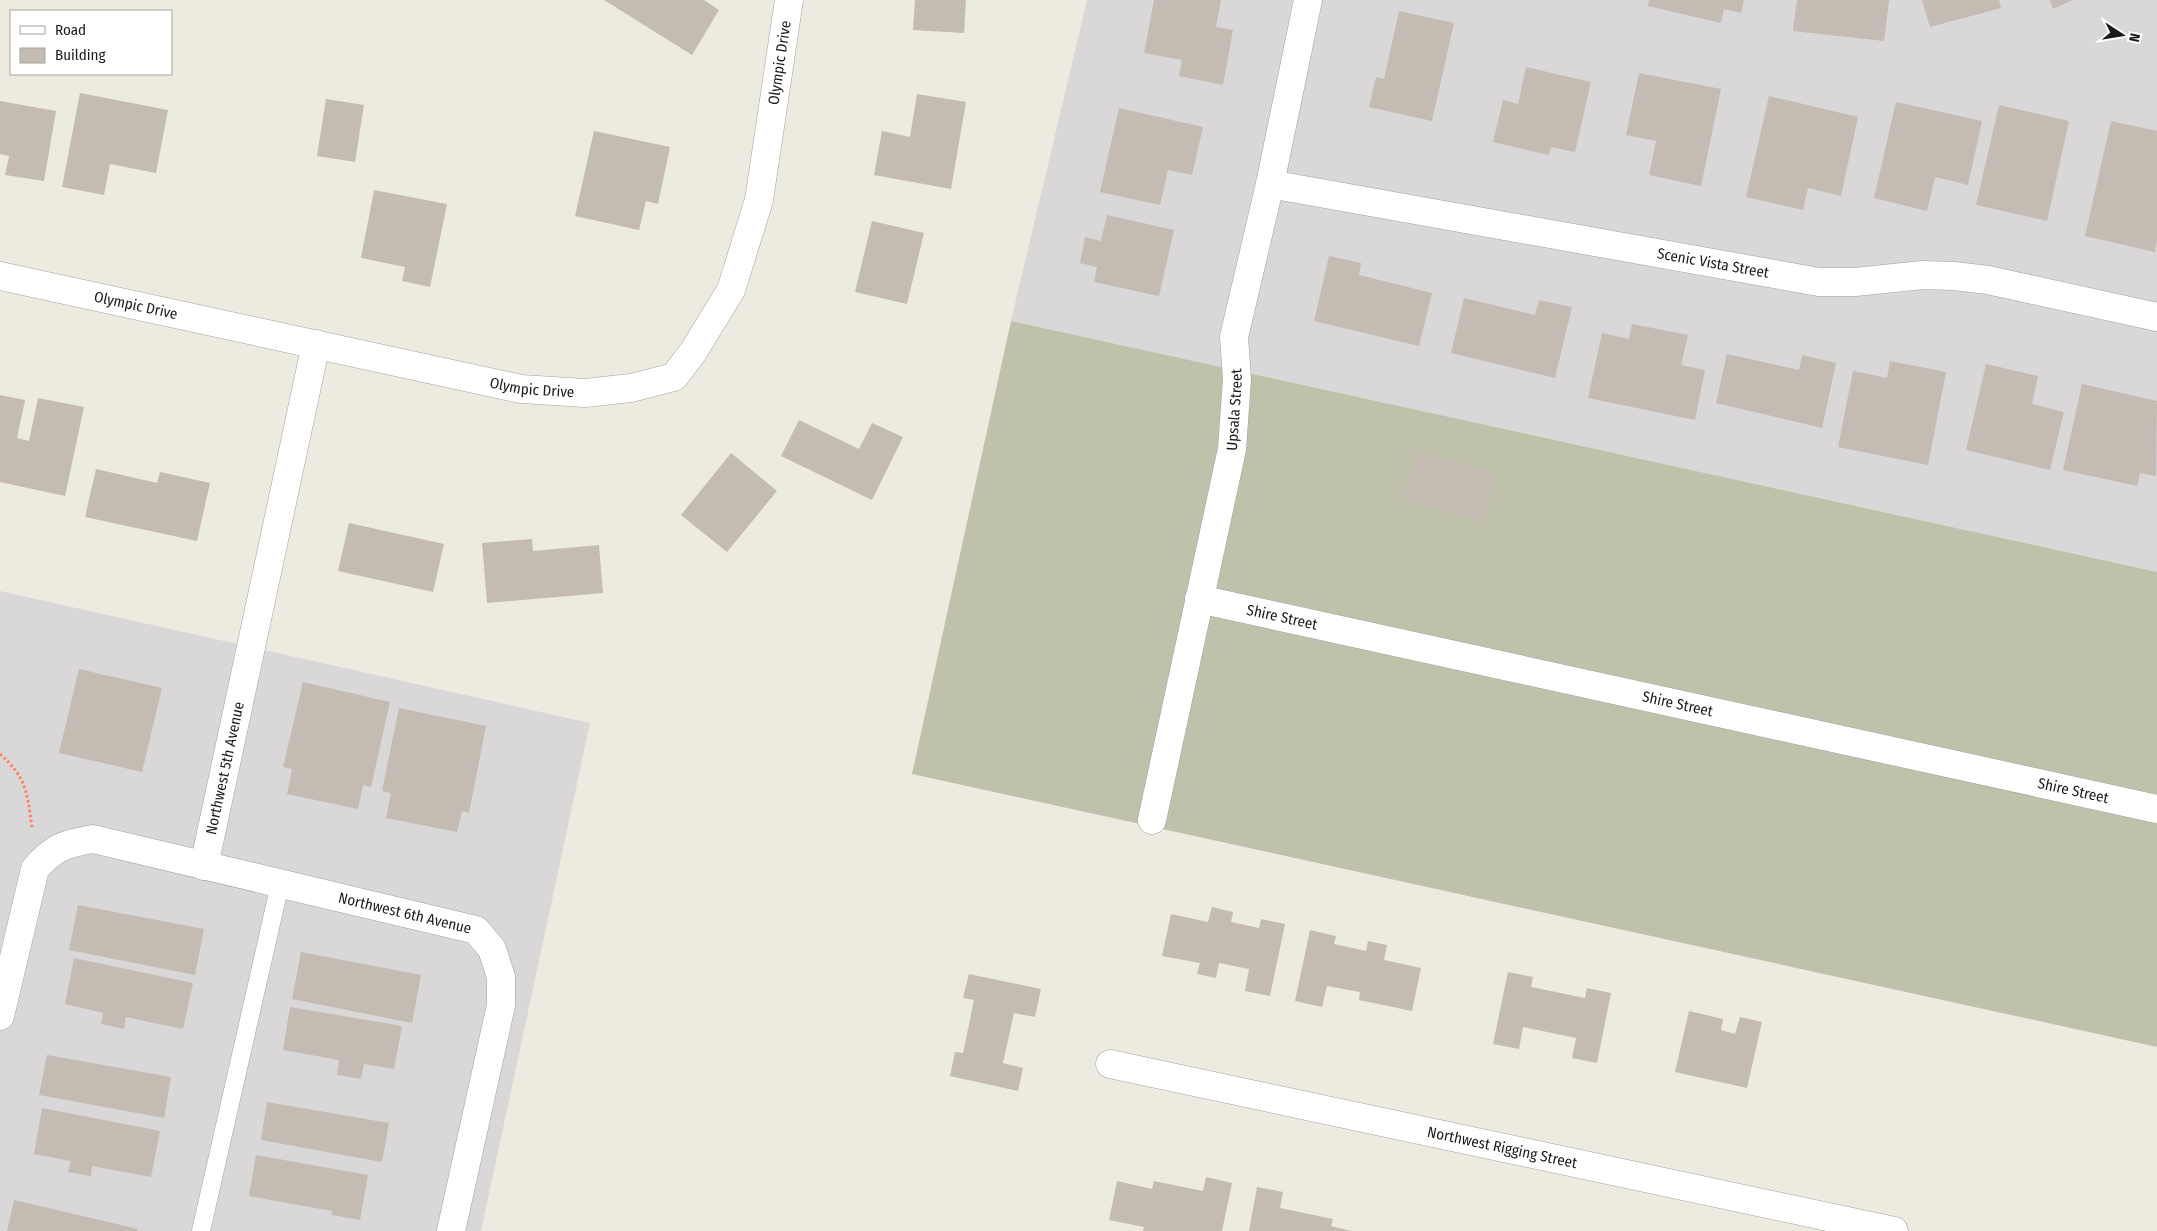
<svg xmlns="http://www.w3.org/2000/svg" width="2157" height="1231" font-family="'Fira Sans Condensed',sans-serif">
	<rect width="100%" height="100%" fill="#edeadf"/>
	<g fill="#d9d7d7">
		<path d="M1087 0H2157V572L1011 321Z"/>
		<path d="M0 591 590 723 481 1231H0Z"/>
	</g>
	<path fill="#bfc1ab" d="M1011 321 2157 572V1047L912 774Z"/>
	<g fill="#c4bcb3">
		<path d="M604 0H704L719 10 692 55Z"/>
		<path d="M915 0H966L964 33 913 30Z"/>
		<path d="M1154 0H1221L1216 27 1233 30 1223 85 1179 76 1182 60 1144 53Z"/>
		<path d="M1649 0H1744L1741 13 1724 9 1721 23 1648 6Z"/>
		<path d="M1797 0H1889L1884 41 1793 31Z"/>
		<path d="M1922 0H1999L2001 8 1930 27Z"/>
		<path d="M2050 0H2073L2053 9Z"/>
		<path d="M1399 11 1454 23 1432 121 1369 107 1376 77 1384 79Z"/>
		<path d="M1526 67 1591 82 1575 152 1551 147 1549 155 1493 142 1503 100 1518 104Z"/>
		<path d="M1639 73 1721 89 1701 186 1649 175 1656 141 1626 135Z"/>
		<path d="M80 93 168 110 156 173 110 164 104 195 62 187Z"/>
		<path d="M917 94 966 102 951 189 874 175 882 131 910 137Z"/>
		<path d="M1769 96 1858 117 1841 196 1808 188 1803 210 1746 197Z"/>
		<path d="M326 99 364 105 355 162 317 156Z"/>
		<path d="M0 101 56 111 44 181 5 175 9 156 0 154Z"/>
		<path d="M1896 102 1982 121 1968 185 1935 177 1927 211 1874 198Z"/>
		<path d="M1999 105 2069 121 2047 221 1976 205Z"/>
		<path d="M1119 108 1203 127 1192 175 1168 170 1160 205 1100 192Z"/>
		<path d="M2111 121 2157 131V240L2155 252 2085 236Z"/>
		<path d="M594 131 670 147 658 204 646 201 639 230 575 216Z"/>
		<path d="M374 190 447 204 430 287 402 281 405 267 361 258Z"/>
		<path d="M1107 215 1174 230 1159 296 1094 282 1097 267 1080 263 1085 237 1101 241Z"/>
		<path d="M872 221 924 233 907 304 855 292Z"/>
		<path d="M1329 256 1361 263 1359 275 1432 293 1419 346 1314 321Z"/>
		<path d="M1464 298 1535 315 1539 300 1572 307 1555 378 1451 353Z"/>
		<path d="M1632 324 1688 335 1681 365 1705 370 1695 420 1588 398 1602 333 1629 339Z"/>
		<path d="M1727 354 1799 370 1802 355 1836 363 1822 428 1716 403Z"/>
		<path d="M1890 361 1946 372 1928 465 1838 447 1853 371 1887 378Z"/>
		<path d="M1986 364 2038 376 2032 404 2064 412 2050 470 1966 450Z"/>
		<path d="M2082 384 2157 401 2156 476 2140 473 2137 486 2063 470Z"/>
		<path d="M0 395 25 400 17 438 29 441 38 398 84 407 65 496 0 482Z"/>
		<path d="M799 420 859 449 872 423 903 437 872 500 781 456Z"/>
		<path d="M1417 451 1497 474 1483 522 1403 499Z"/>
		<path d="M731 453 777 491 727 552 681 515Z"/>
		<path d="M96 469 157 483 160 472 210 483 197 541 85 517Z"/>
		<path d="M349 523 444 544 433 592 338 571Z"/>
		<path d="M532 539 533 551 599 545 603 593 487 603 482 543Z"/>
		<path d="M79 669 162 688 142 772 59 753Z"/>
		<path d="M303 682 390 702 371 787 363 785 358 809 287 794 292 769 283 767Z"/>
		<path d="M399 708 486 726 469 813 462 811 457 832 386 818 391 793 382 791Z"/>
		<path d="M78 905 204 929 195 975 69 950Z"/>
		<path d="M1212 907 1233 912 1231 922 1259 928 1261 919 1285 924 1270 996 1245 991 1249 969 1219 963 1216 978 1197 974 1200 963 1162 956 1171 914 1208 922Z"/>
		<path d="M1310 930 1336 936 1334 944 1366 951 1368 941 1387 945 1384 960 1421 968 1412 1011 1359 1000 1360 992 1327 986 1322 1007 1295 1001Z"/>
		<path d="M301 952 421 975 412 1023 292 999Z"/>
		<path d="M74 958 193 983 183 1029 126 1017 124 1029 101 1024 103 1013 65 1004Z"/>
		<path d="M1508 972 1533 977 1531 987 1585 998 1587 988 1611 993 1597 1063 1572 1058 1576 1038 1523 1027 1519 1049 1493 1044Z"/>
		<path d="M969 974 1041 989 1035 1017 1014 1013 1003 1063 1023 1068 1018 1091 950 1076 955 1052 963 1053 974 1000 963 998Z"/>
		<path d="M290 1007 402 1026 394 1069 364 1064 361 1079 337 1075 339 1060 283 1050Z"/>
		<path d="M1689 1011 1723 1019 1721 1030 1735 1034 1740 1017 1762 1022 1747 1088 1675 1072Z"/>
		<path d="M47 1055 171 1077 164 1118 39 1095Z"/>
		<path d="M267 1102 389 1123 382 1162 261 1140Z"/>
		<path d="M42 1108 160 1131 151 1177 92 1166 91 1176 68 1172 71 1161 34 1154Z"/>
		<path d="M256 1155 368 1175 360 1220 332 1215V1211L249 1196Z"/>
		<path d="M1206 1177 1232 1183 1222 1231H1143L1144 1227 1109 1220 1117 1181 1152 1189 1154 1181 1203 1191Z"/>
		<path d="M1257 1187 1283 1192 1280 1208 1333 1219 1331 1226 1351 1231H1249Z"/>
		<path d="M14 1200 138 1229V1231H7Z"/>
	</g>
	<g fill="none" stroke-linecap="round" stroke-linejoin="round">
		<defs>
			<path id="lane" d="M201 1231 280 884"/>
			<g id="street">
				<path id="s1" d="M1270 184 1819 282H1855L1923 275 1954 276 1988 280 2157 317"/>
				<path id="s2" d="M0 276 521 389 585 393 631 388 674 377 693 352 731 290 759 200 789 0"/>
				<path id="s3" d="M1199 599 2157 809"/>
				<path id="s4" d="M1152 820 1232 449 1237 379 1234 337 1270 184 1308 0"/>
				<path id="s5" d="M204 866 316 344"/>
				<path id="s6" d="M0 1016 35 869C54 847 64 844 93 839L476 930 492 949 501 977V1005L451 1231"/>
				<path id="s7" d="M1110 1064 1894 1231"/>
			</g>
		</defs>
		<use href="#lane" stroke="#a2a2a2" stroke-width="19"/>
		<use href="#street" stroke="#a2a2a2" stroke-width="29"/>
		<path stroke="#fe815f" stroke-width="3" stroke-dasharray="2.5 2.5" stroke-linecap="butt" d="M0 754C27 778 27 793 32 827"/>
		<use href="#lane" stroke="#fff" stroke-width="18"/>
		<use href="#street" stroke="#fff" stroke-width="28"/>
	</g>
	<g text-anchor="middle" stroke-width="5" stroke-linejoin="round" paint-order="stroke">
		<g font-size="15" fill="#1b1b1b" stroke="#fff">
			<text dy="5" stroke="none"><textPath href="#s2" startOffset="1025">Olympic Drive</textPath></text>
			<text dy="5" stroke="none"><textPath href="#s1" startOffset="450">Scenic Vista Street</textPath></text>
			<text dy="5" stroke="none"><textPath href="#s2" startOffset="139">Olympic Drive</textPath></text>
			<text dy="5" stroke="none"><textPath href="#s2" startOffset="544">Olympic Drive</textPath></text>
			<text dy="5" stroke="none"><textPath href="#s4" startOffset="419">Upsala Street</textPath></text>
			<text dy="5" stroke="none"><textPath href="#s3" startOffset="85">Shire Street</textPath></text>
			<text dy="5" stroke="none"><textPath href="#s3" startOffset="490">Shire Street</textPath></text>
			<text dy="5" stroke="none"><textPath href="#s5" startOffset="100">Northwest 5th Avenue</textPath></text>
			<text dy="5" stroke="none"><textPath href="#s3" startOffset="895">Shire Street</textPath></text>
			<text dy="5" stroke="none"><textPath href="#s6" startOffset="539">Northwest 6th Avenue</textPath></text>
			<text dy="5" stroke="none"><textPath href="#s7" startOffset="401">Northwest Rigging Street</textPath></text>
		</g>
	</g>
	<rect x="10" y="10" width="162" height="65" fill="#ffffff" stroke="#a4a4a4"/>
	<rect x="20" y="26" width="25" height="8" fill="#ffffff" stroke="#a4a4a4"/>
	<text x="55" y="35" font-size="15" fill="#1b1b1b">Road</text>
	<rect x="20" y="48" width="25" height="15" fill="#c4bcb3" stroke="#a4a4a4"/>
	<text x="55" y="60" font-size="15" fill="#1b1b1b">Building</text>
	<g transform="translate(2122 35) rotate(102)" stroke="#ffffff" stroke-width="4" paint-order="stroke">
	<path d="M0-4L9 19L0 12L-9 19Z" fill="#1b1b1b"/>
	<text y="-8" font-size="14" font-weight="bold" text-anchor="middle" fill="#1b1b1b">N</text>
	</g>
</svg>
